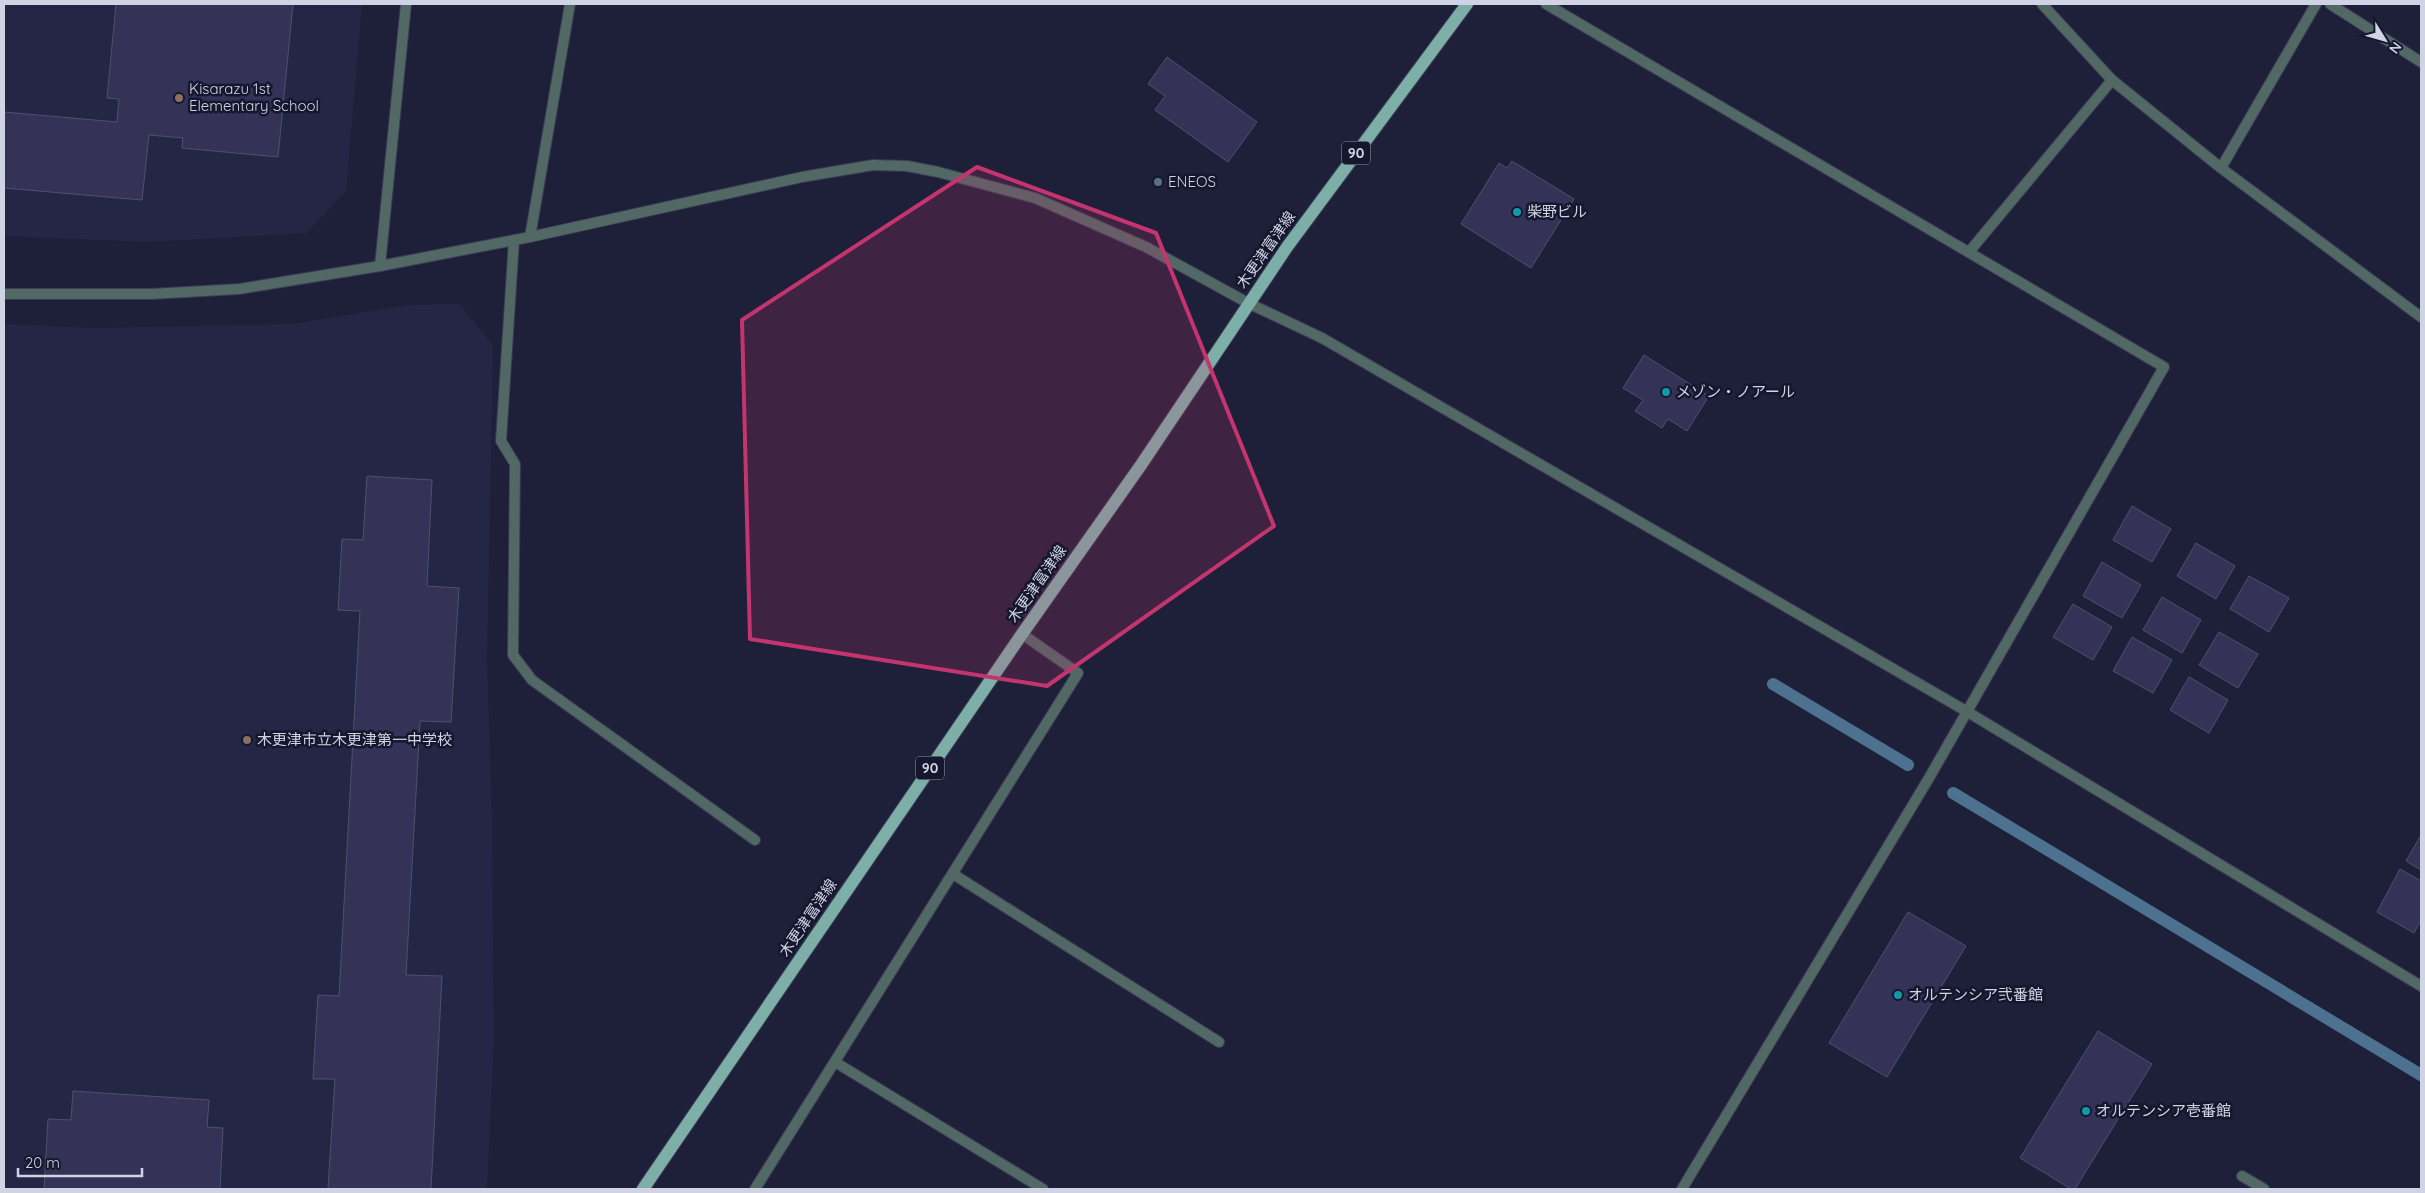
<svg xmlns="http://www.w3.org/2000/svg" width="2425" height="1193" font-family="Quicksand,'Noto Sans JP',sans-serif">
	<rect width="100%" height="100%" fill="#1d2038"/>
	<g fill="#232745">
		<path d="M4 4H362L346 191 307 233 149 242 4 236Z"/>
		<path d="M459 304 493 345 487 660 492 820 494 1039 487 1189H4V324L93 328 294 324 409 305Z"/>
	</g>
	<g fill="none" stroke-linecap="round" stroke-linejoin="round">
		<g stroke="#4d7290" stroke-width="12">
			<path d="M1773 684 1908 765"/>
			<path d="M1953 793 2421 1075"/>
		</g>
	</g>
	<g fill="#343257" stroke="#50506c">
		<path d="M116 4H293L278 157 182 148 183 138 149 135 142 200 4 188V112L117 122 119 99 107 98Z"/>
		<path d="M1167 57 1257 122 1228 162 1155 110 1165 96 1148 84Z"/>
		<path d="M1512 161 1574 199 1531 268 1461 224 1499 163 1507 168Z"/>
		<path d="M1644 355 1709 396 1687 431 1668 419 1662 428 1635 411 1643 400 1623 388Z"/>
		<path d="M367 476 432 480 427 586 459 588 451 722 420 721 406 975 442 976 431 1189H328L335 1079H313L318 995 339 996 360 611 338 610 342 539 363 540Z"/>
		<path d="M2132 506 2171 529 2152 562 2113 540Z"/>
		<path d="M2196 543 2235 566 2216 599 2177 576Z"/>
		<path d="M2102 562 2141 585 2122 618 2083 596Z"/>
		<path d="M2249 576 2289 598 2269 632 2230 609Z"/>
		<path d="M2162 597 2201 620 2182 653 2143 630Z"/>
		<path d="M2073 604 2112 627 2093 660 2053 637Z"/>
		<path d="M2219 632 2258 654 2238 688 2199 665Z"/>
		<path d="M2132 637 2172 660 2153 693 2113 671Z"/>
		<path d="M2189 677 2228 700 2209 733 2170 710Z"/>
		<path d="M2421 835V870L2406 861Z"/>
		<path d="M2400 869 2421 881V920L2414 933 2377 912Z"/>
		<path d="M1908 912 1966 946 1887 1077 1829 1043Z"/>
		<path d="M2098 1031 2152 1064 2075 1189H2071L2020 1158Z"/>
		<path d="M73 1091 209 1100 207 1127 223 1128 220 1189H44L48 1119 71 1120Z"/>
	</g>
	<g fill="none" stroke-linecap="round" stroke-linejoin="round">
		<defs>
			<g id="service">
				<path d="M514 240 501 441 515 464 513 655 532 680 755 840"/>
				<path d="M953 874 1219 1042"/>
				<path d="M835 1062 1043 1189"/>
				<path d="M2242 1176 2264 1189"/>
			</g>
			<g id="minor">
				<path d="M1546 4 2164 367 1929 778 1682 1189"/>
				<path d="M2042 4 2112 80 2221 168 2421 317"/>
				<path d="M2330 4 2421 62"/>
				<path d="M2221 168 2316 4"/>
				<path d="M530 237 570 4"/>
				<path d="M1969 252 2112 80"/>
				<path d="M755 1189 1078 673 1022 634"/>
			</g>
			<g id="tertiary">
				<path d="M380 266 406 4"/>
				<path d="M4 294H151L239 289 380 266 530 237 802 177 873 165 907 166 938 172 1035 198 1146 247 1248 303 1322 338 1966 711 2421 986"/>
			</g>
			<path id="primary" d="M643 1189 1022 634 1141 465 1287 247 1467 4"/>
		</defs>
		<use href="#service" stroke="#3a3d53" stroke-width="12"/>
		<use href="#minor" stroke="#3a3d53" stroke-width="12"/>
		<use href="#tertiary" stroke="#3a3d53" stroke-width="12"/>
		<use href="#primary" stroke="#3a3d53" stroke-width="14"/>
		<use href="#service" stroke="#516865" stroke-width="10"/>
		<use href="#minor" stroke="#516865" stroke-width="10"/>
		<use href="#tertiary" stroke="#516865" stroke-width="10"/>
		<use href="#primary" stroke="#7dafa8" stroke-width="12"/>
	</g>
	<path fill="#c4346f" fill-opacity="0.2" stroke="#c4346f" stroke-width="4" stroke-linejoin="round" d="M977 167 1156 233 1274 526 1047 686 750 639 742 320Z"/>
	<g fill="#8d6e63" stroke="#14172e" stroke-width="2">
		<circle cx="179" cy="98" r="5"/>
		<circle cx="247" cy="740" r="5"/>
	</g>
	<circle fill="#5c6f8a" stroke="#14172e" stroke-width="2" cx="1158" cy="182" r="5"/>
	<g fill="#0f9aa8" stroke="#14172e" stroke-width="2">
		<circle cx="1517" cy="212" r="5"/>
		<circle cx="1666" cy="392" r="5"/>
		<circle cx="1898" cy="995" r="5"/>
		<circle cx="2086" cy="1111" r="5"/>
	</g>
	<g text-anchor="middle" stroke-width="5" stroke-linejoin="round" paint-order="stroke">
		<g fill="#14172e" stroke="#989bad" stroke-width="1">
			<rect x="1342" y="141.5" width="28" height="23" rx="4"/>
			<rect x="916" y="756.5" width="28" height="23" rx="4"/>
		</g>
		<g font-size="14" font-weight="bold" fill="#d0d3e3">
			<text x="1356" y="158">90</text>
			<text x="930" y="773">90</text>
		</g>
		<g font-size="15" fill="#d0d3e3" stroke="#14172e" text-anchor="start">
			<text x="189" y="94">Kisarazu 1st<tspan x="189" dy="17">Elementary School</tspan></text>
			<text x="1168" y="187">ENEOS</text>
			<text x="1527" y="217">柴野ビル</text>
			<text x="1676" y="397">メゾン・ノアール</text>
			<text x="257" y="745">木更津市立木更津第一中学校</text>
			<text x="1908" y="1000">オルテンシア弐番館</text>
			<text x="2096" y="1116">オルテンシア壱番館</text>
		</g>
		<g font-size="15" fill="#d0d3e3" stroke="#14172e">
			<text transform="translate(1266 250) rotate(-55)" y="5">木更津富津線</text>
			<text transform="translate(1037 584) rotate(-55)" y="5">木更津富津線</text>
			<text transform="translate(808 918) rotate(-56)" y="5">木更津富津線</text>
		</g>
	</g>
	<rect width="2425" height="1193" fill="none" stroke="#d0d3e3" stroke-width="10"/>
	<g transform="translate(2385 40) rotate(127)" stroke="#14172e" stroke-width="4" paint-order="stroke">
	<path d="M0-4L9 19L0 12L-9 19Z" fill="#d0d3e3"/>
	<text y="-8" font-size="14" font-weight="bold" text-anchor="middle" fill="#d0d3e3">N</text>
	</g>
	<path d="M18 1168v8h124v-8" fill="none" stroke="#d0d3e3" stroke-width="2.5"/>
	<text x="25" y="1168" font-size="15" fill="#d0d3e3" stroke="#14172e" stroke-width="4" paint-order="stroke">20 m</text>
</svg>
